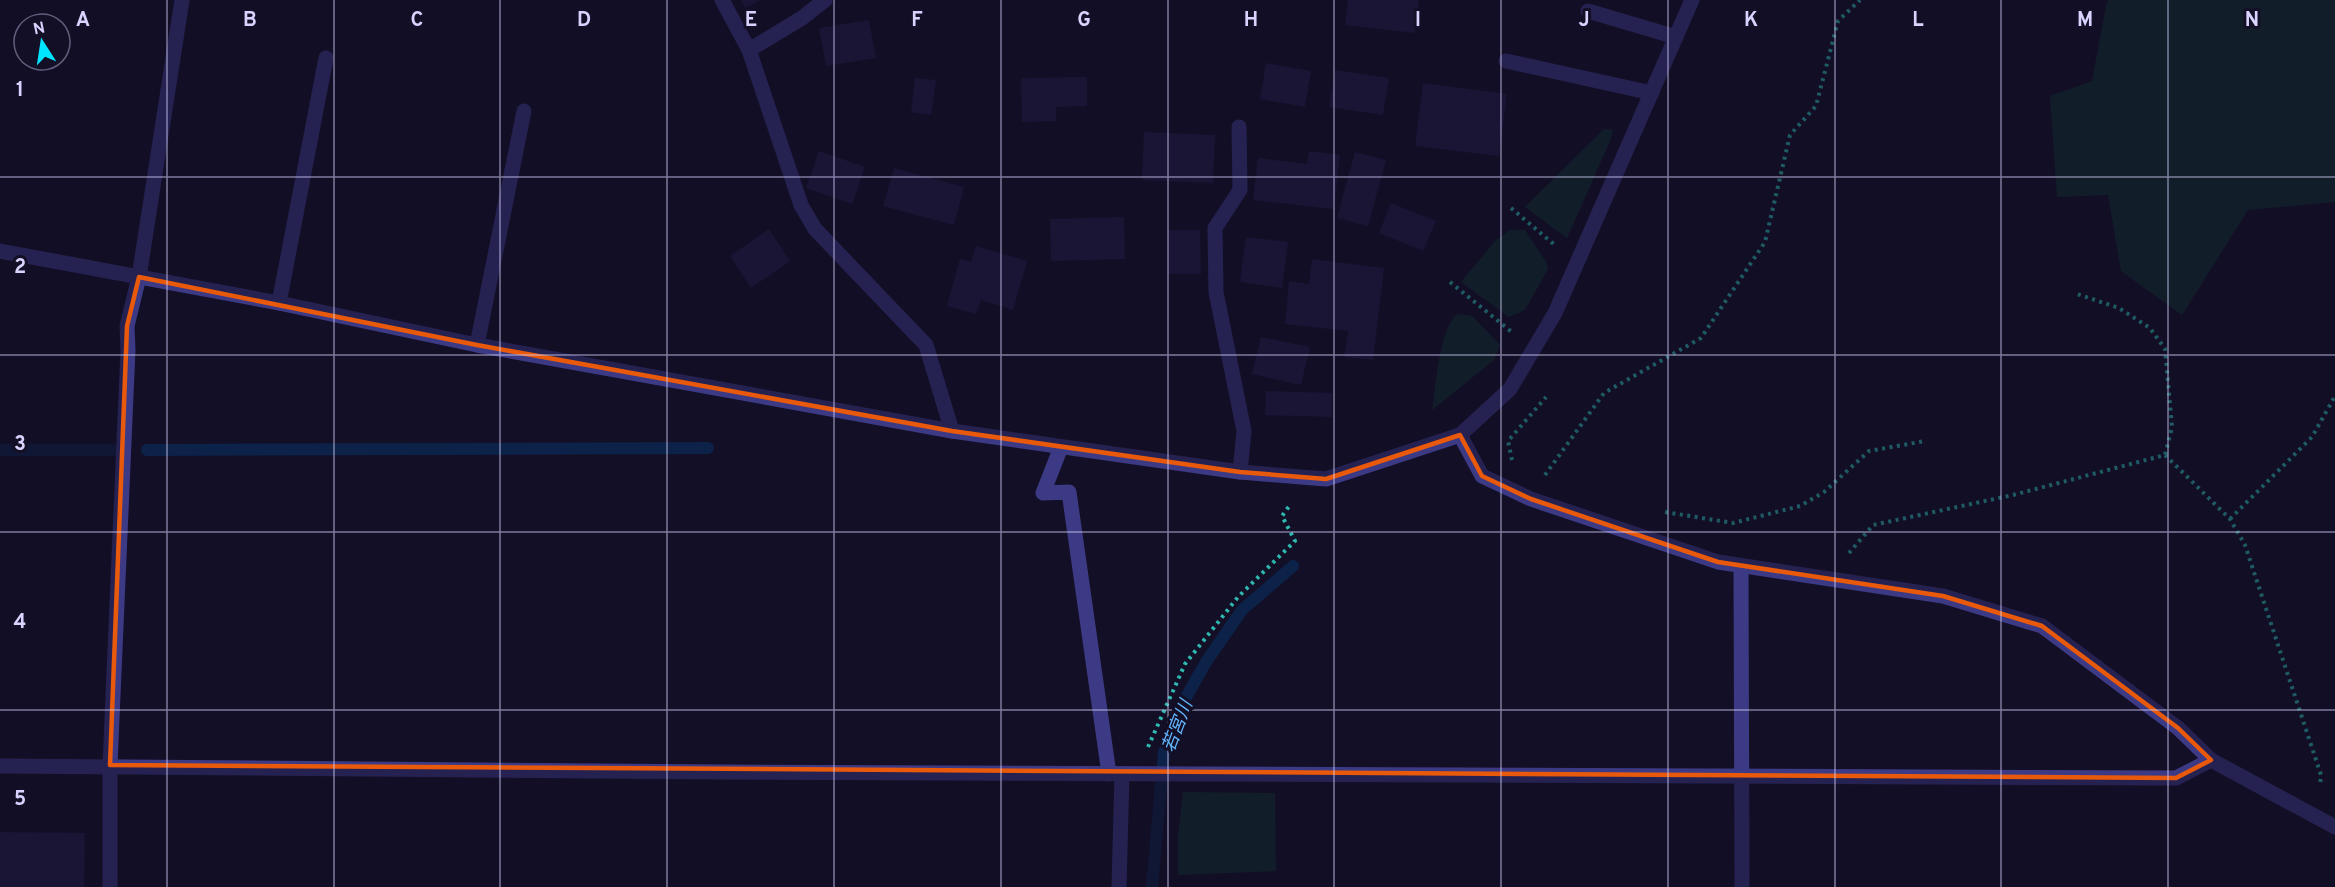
<svg xmlns="http://www.w3.org/2000/svg" width="2335" height="887" font-family="Overpass,'Noto Sans JP',sans-serif">
	<rect width="100%" height="100%" fill="#130f26"/>
	<g fill="#12302f">
		<path d="M2110 0H2335V202L2248 210 2182 315 2121 271 2108 195 2057 197 2050 96 2092 81 2107 1Z"/>
		<path d="M1604 129 1613 130 1610 141 1567 238 1525 207Z"/>
		<path d="M1510 230H1525L1546 262 1548 269 1525 310 1509 317 1461 282 1496 240Z"/>
		<path d="M1457 314 1472 316 1500 345 1494 360 1432 410C1436 386 1439 329 1457 314Z"/>
		<path d="M1183 792 1275 793 1276 871 1178 875V837Z"/>
	</g>
	<g fill="none" stroke-linecap="round" stroke-linejoin="round">
		<g stroke="#0c2248" stroke-width="12">
			<path d="M0 450H113"/>
			<path d="M147 450 708 448"/>
			<path d="M1152 887 1164 752 1180 708 1206 662 1242 610 1293 566"/>
		</g>
	</g>
	<g fill="#241b47">
		<path d="M741 0H761L745 8Z"/>
		<path d="M1348 0H1419L1415 33 1345 25Z"/>
		<path d="M869 20 876 58 826 66 819 28Z"/>
		<path d="M1266 63 1311 71 1305 107 1260 99Z"/>
		<path d="M1335 70 1389 78 1383 115 1329 107Z"/>
		<path d="M1087 77V106L1056 107V121L1022 122 1021 78Z"/>
		<path d="M915 78 936 80 931 115 911 112Z"/>
		<path d="M1423 83 1507 94 1499 156 1415 146Z"/>
		<path d="M1144 132 1215 135 1213 183 1142 180Z"/>
		<path d="M819 151 865 167 852 204 806 188Z"/>
		<path d="M1309 151 1340 155 1334 209 1253 200 1258 158 1307 164Z"/>
		<path d="M1355 152 1386 160 1368 226 1337 218Z"/>
		<path d="M894 168 964 187 954 225 883 206Z"/>
		<path d="M1391 203 1436 221 1423 251 1379 233Z"/>
		<path d="M1124 217 1125 259 1051 261 1050 219Z"/>
		<path d="M769 229 790 261 751 288 730 256Z"/>
		<path d="M1168 230H1200L1201 274H1168Z"/>
		<path d="M1246 237 1288 242 1282 288 1240 282Z"/>
		<path d="M976 246 1027 261 1013 310 981 300 976 314 947 306 960 259 971 262Z"/>
		<path d="M1312 259 1384 268 1373 360 1344 357 1348 331 1285 324 1289 281 1309 284Z"/>
		<path d="M1261 337 1310 347 1301 385 1252 374Z"/>
		<path d="M1266 391 1332 393V417L1265 415Z"/>
		<path d="M0 832 85 833 84 887H0Z"/>
	</g>
	<g fill="none" stroke-linecap="round" stroke-linejoin="round">
		<g stroke="#2fb8b0" stroke-width="4" stroke-dasharray="3 4.5" stroke-linecap="butt">
			<path d="M1511 208 1556 246"/>
			<path d="M1450 282 1513 333"/>
			<path d="M2165 455 2230 519 2245 545 2321 775 2320 786"/>
			<path d="M1512 460 1508 441 1546 397"/>
			<path d="M1545 475 1604 393 1701 338 1765 242 1790 135 1816 106 1838 21 1860 0"/>
			<path d="M1665 512 1733 523 1800 506 1824 492 1869 451 1925 441"/>
			<path d="M2230 519 2312 437 2335 396"/>
			<path d="M1849 553 1873 525 2013 495 2165 455 2172 427 2165 349 2150 328 2119 308 2074 293"/>
			<path d="M1148 747 1185 664 1238 597 1295 541 1282 516 1290 505"/>
		</g>
		<g stroke="#3d3a85" stroke-width="15">
			<path d="M1588 11 1676 37"/>
			<path d="M1506 61 1652 93"/>
			<path d="M1239 127 1240 190 1215 228 1216 292 1244 431 1240 472"/>
		</g>
		<g stroke="#3d3a85" stroke-width="15">
			<path d="M722 0 749 50 801 205 815 229 926 345 952 431"/>
			<path d="M749 50 802 18 825 0"/>
			<path d="M279 303 326 58"/>
			<path d="M477 345 524 111"/>
			<path d="M1460 435 1482 476 1531 499 1718 562 1943 596 2042 626 2178 728 2211 760 2335 827"/>
			<path d="M1061 447 1043 493 1069 492 1109 774"/>
			<path d="M1741 568 1742 887"/>
			<path d="M0 766 725 772 2176 778 2211 760"/>
			<path d="M110 887V765L128 350 127 326 139 277 182 0"/>
			<path d="M1119 887 1122 774"/>
		</g>
		<path stroke="#3d3a85" stroke-width="15" d="M0 251 279 303 477 345 952 431 1240 472 1326 479 1460 435 1510 389 1555 313 1692 0"/>
	</g>
	<path d="M0 0H2335V887H0ZM139 277 477 345 952 431 1240 472 1326 479 1460 435 1482 476 1531 499 1718 562 1943 596 2042 626 2178 728 2211 760 2176 778 110 765 127 326Z" fill="#130f26" fill-opacity=".55" fill-rule="evenodd"/>
	<path fill="none" stroke="#e8590c" stroke-width="4.5" stroke-linejoin="round" d="M139 277 477 345 952 431 1240 472 1326 479 1460 435 1482 476 1531 499 1718 562 1943 596 2042 626 2178 728 2211 760 2176 778 110 765 127 326Z"/>
	<path fill="none" stroke="#d9d4ff" stroke-width="1.5" stroke-opacity="0.55" d="M167 0V887M334 0V887M500 0V887M667 0V887M834 0V887M1001 0V887M1168 0V887M1334 0V887M1501 0V887M1668 0V887M1835 0V887M2001 0V887M2168 0V887M0 177H2335M0 355H2335M0 532H2335M0 710H2335"/>
	<g text-anchor="middle" stroke-width="6" stroke-linejoin="round" paint-order="stroke">
		<g font-size="18" font-style="italic" fill="#62b6ff" stroke="#130f26">
			<text transform="translate(1177 726) rotate(-69)" y="6">若宮川</text>
		</g>
	</g>
	<g font-size="20" text-anchor="middle" font-weight="bold" fill="#d9d4ff" stroke="#130f26" stroke-width="6" stroke-linejoin="round" paint-order="stroke">
		<text x="83" y="26">A</text>
		<text x="250" y="26">B</text>
		<text x="417" y="26">C</text>
		<text x="584" y="26">D</text>
		<text x="751" y="26">E</text>
		<text x="917" y="26">F</text>
		<text x="1084" y="26">G</text>
		<text x="1251" y="26">H</text>
		<text x="1418" y="26">I</text>
		<text x="1584" y="26">J</text>
		<text x="1751" y="26">K</text>
		<text x="1918" y="26">L</text>
		<text x="2085" y="26">M</text>
		<text x="2252" y="26">N</text>
		<text x="20" y="96">1</text>
		<text x="20" y="273">2</text>
		<text x="20" y="450">3</text>
		<text x="20" y="628">4</text>
		<text x="20" y="805">5</text>
	</g>
	<g transform="translate(42 42) rotate(348)"><circle r="28" fill="#130f26" stroke="#625e7d" stroke-width="1.5"/>
	<path d="M0-4.5L10 22L0 15L-10 22Z" fill="#00e5ff"/>
	<text y="-9" font-size="16" font-weight="bold" text-anchor="middle" fill="#d9d4ff">N</text>
	</g>
</svg>
